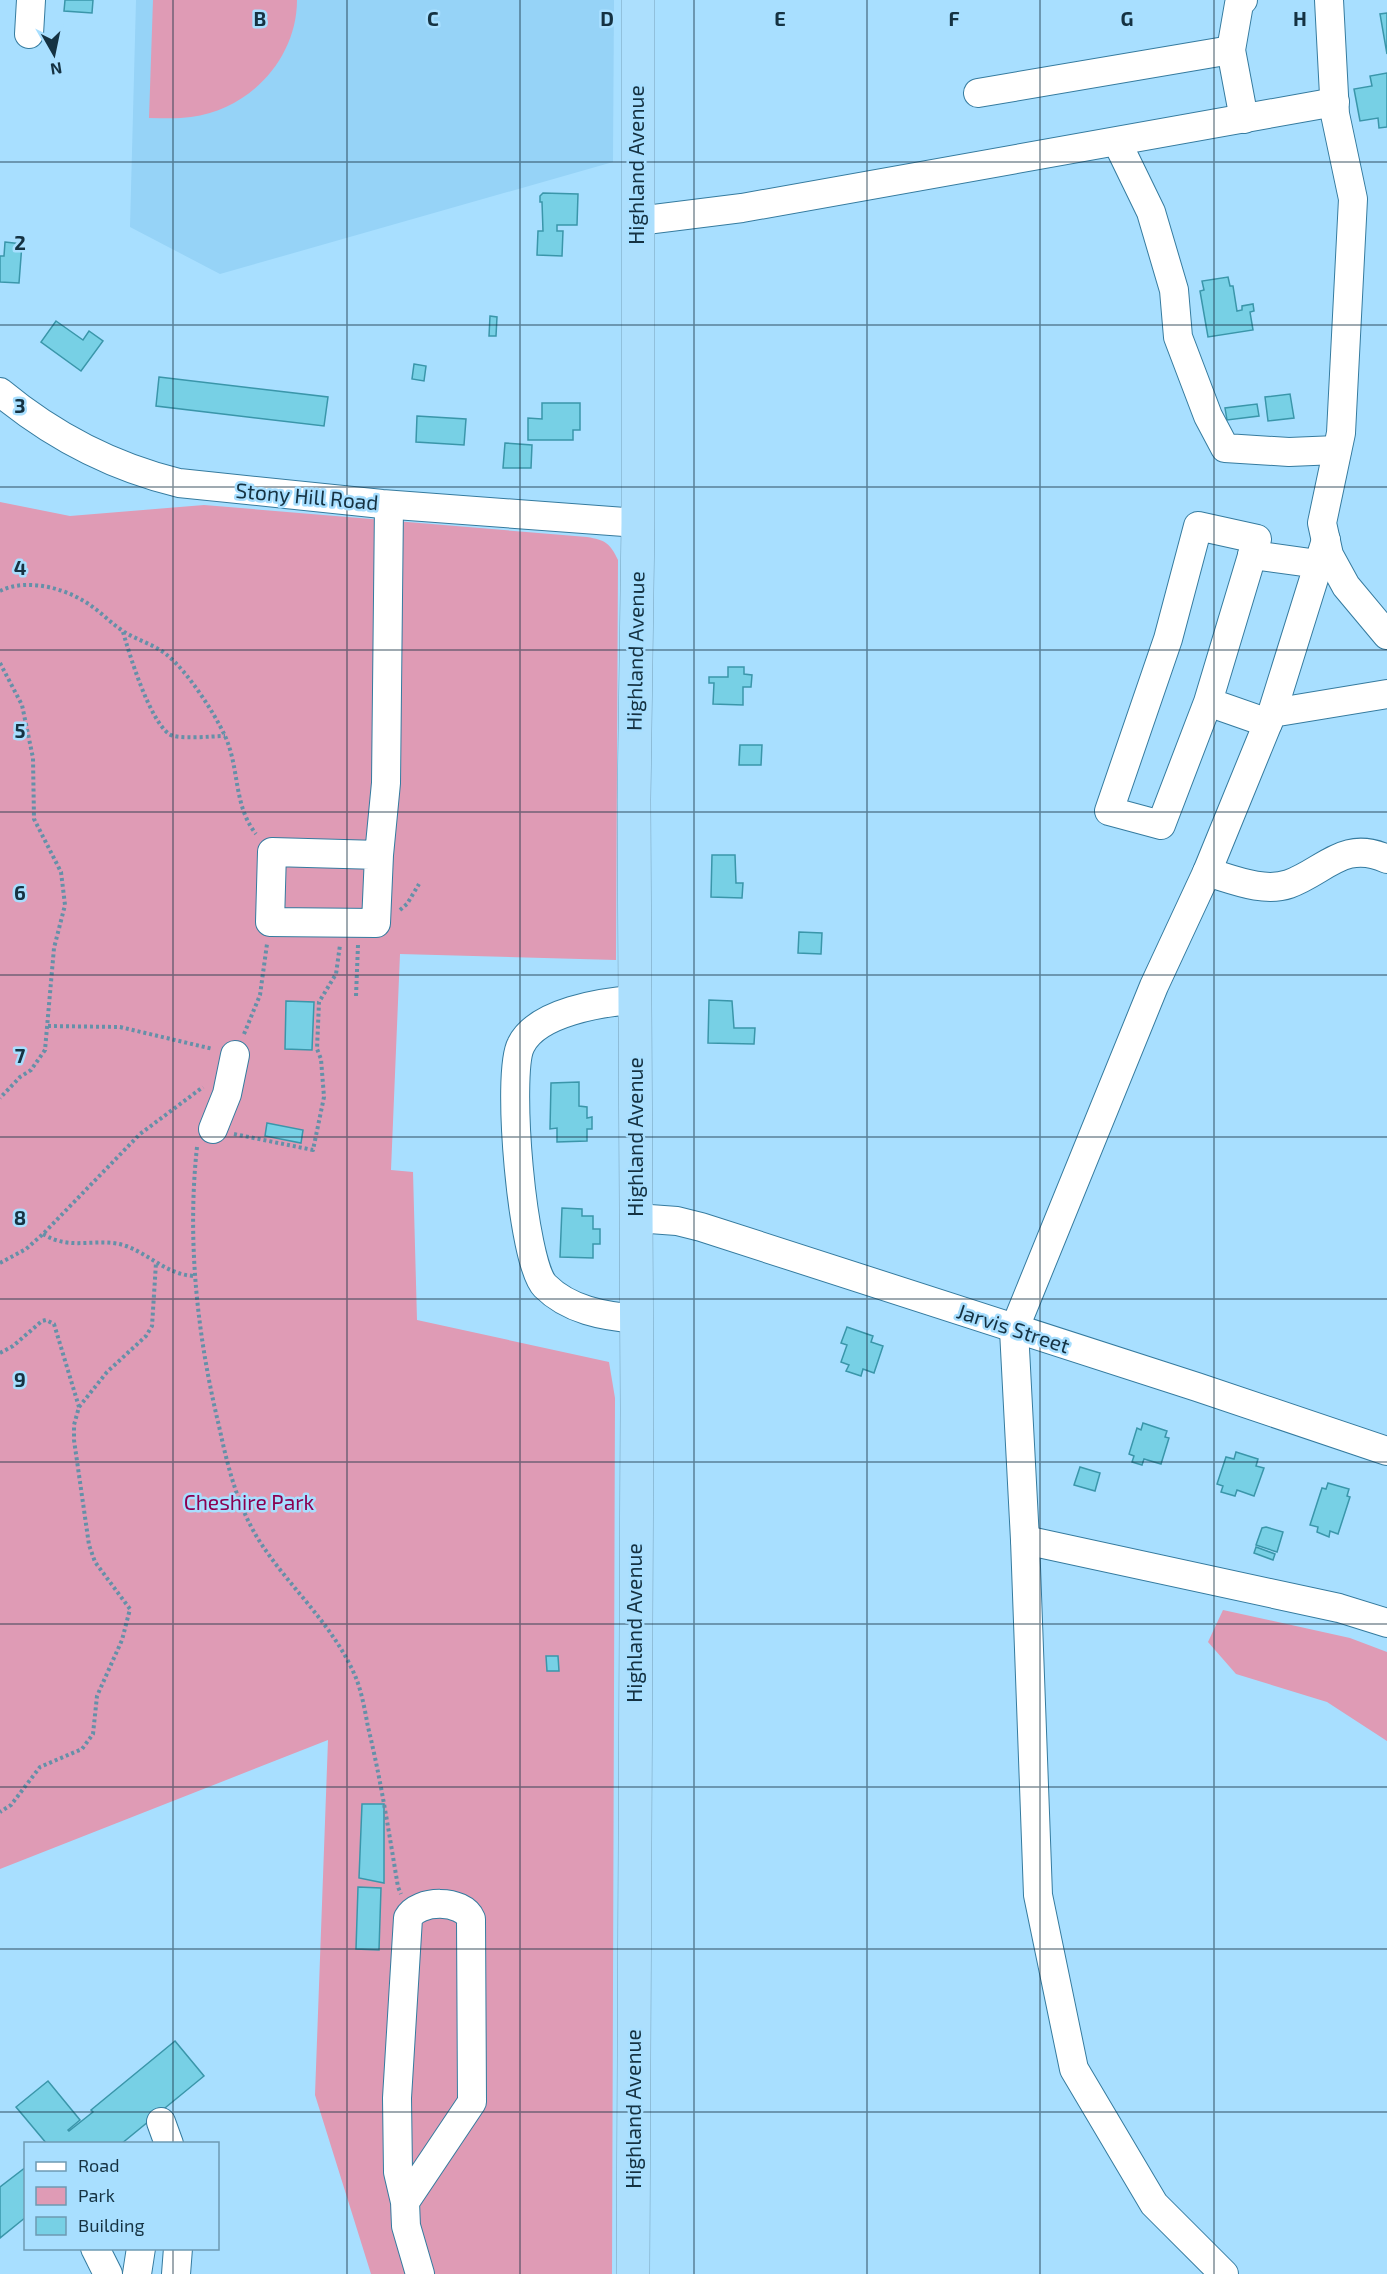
<svg xmlns="http://www.w3.org/2000/svg" width="1387" height="2274" font-family="'Exo 2',sans-serif">
	<rect width="100%" height="100%" fill="#a8dfff"/>
	<path fill="#96d3f7" d="M136 0H614L613 162 220 274 130 227Z"/>
	<g fill="#df9bb5">
		<path d="M153 0H297C297 59 249 110 191 117 177 119 163 118 149 118Z"/>
		<path d="M0 502 70 516 204 505 587 537C605 540 610 543 618 560L616 960 400 954 391 1170 413 1172 417 1320 609 1362 615 1398 612 2274H371L315 2095 328 1740 0 1869Z"/>
		<path d="M1223 1610 1350 1638 1387 1652V1741L1327 1702 1236 1674 1208 1642Z"/>
	</g>
	<g fill="#77d0e5" stroke="#3a96aa" stroke-width="1.5">
		<path d="M65 0H93L92 13 64 11Z"/>
		<path d="M1387 13V54L1380 14Z"/>
		<path d="M1387 73V127L1379 128 1378 118 1360 121 1354 89 1372 86 1370 76Z"/>
		<path d="M543 193 578 194 577 225H557V231H563L562 256 537 255 538 231H543L542 202H540V196Z"/>
		<path d="M5 242 22 244 19 283 0 282V256H4Z"/>
		<path d="M1228 277 1230 286H1233L1237 311 1242 310V306L1253 304 1254 311 1250 312 1253 330 1208 337 1200 291 1204 290 1202 281Z"/>
		<path d="M490 316 497 317 496 336H489Z"/>
		<path d="M56 321 83 340 89 331 103 341 81 371 41 342Z"/>
		<path d="M414 364 426 366 424 381 412 379Z"/>
		<path d="M159 377 328 397 324 426 156 406Z"/>
		<path d="M1290 394 1294 418 1268 421 1265 397Z"/>
		<path d="M542 403H580V430H573V440H528V418L542 419Z"/>
		<path d="M1257 404 1259 416 1227 420 1225 408Z"/>
		<path d="M417 416 466 419 464 445 416 442Z"/>
		<path d="M505 443 532 445 531 468H503Z"/>
		<path d="M728 667H744V674L752 675 751 687H743V705L713 704 714 683H709V677H728Z"/>
		<path d="M740 745H762L761 765H739Z"/>
		<path d="M712 855H735L736 883H743L742 898 711 897Z"/>
		<path d="M799 932 822 933 821 954 798 953Z"/>
		<path d="M709 1000 732 1001 734 1028H755L754 1044 708 1043Z"/>
		<path d="M286 1001 314 1002 312 1050 285 1049Z"/>
		<path d="M579 1082V1106L587 1107V1118L592 1117V1129H587V1141L557 1142V1128L550 1129 551 1083Z"/>
		<path d="M267 1123 303 1130 301 1143 265 1136Z"/>
		<path d="M562 1208 582 1209V1216H593V1229H600V1244H593V1258L560 1257Z"/>
		<path d="M847 1327 873 1336 871 1342 883 1346 874 1373 863 1369 861 1376 846 1371 849 1365 841 1362 847 1345 841 1343Z"/>
		<path d="M1143 1423 1167 1431 1165 1437 1169 1438 1161 1464 1144 1459 1142 1465 1132 1462 1134 1456 1129 1454 1137 1428 1141 1430Z"/>
		<path d="M1236 1452 1258 1459 1256 1466 1264 1468 1254 1496 1237 1490 1235 1496 1221 1492 1223 1486 1217 1484 1226 1457 1234 1459Z"/>
		<path d="M1080 1467 1100 1473 1095 1491 1074 1485Z"/>
		<path d="M1328 1483 1349 1489 1347 1496 1350 1497 1338 1534 1330 1531 1329 1537 1317 1532 1318 1527 1310 1525 1322 1488 1326 1489Z"/>
		<path d="M1266 1527 1283 1532 1277 1552 1256 1545 1262 1528Z"/>
		<path d="M1256 1547 1275 1554 1273 1560 1254 1553Z"/>
		<path d="M546 1656H558L559 1671H547Z"/>
		<path d="M362 1804H384V1883L359 1878Z"/>
		<path d="M358 1887 381 1888 379 1950 356 1949Z"/>
		<path d="M175 2041 204 2076 121 2144H47L16 2107 48 2081 80 2120 68 2130 69 2131 93 2112 91 2110Z"/>
		<path d="M26 2167V2217L0 2238V2187Z"/>
	</g>
	<g fill="none" stroke-linecap="round" stroke-linejoin="round">
		<defs>
			<g id="minor">
				<path d="M1243 0 1239 4 1231 50 1244 119"/>
				<path d="M1329 0 1335 114 1353 199 1341 433 1322 523 1329 555 1346 586 1387 635"/>
				<path d="M29 34 31 0"/>
				<path d="M978 93 1231 50"/>
				<path d="M1117 142 1151 212 1174 290 1178 337 1208 416 1225 448 1289 452 1337 450"/>
				<path d="M638 221 742 208 1335 102"/>
				<path d="M0 392C53 436 113 467 179 483L382 504 638 523"/>
				<path d="M1252 555 1318 564"/>
				<path d="M1208 702 1257 539 1198 526 1168 639 1109 811 1161 825 1208 702 1268 723"/>
				<path d="M1272 713 1326 540"/>
				<path d="M379 855 272 852 270 922 376 923 379 855 386 783 389 505"/>
				<path d="M1207 872C1232 879 1263 893 1289 884 1325 871 1344 839 1387 859"/>
				<path d="M635 1000C602 1002 537 1012 521 1045 506 1073 522 1263 545 1286 569 1310 603 1316 637 1319"/>
				<path d="M213 1129 227 1094 235 1055"/>
				<path d="M636 1218 677 1221 701 1227 1197 1387 1387 1451"/>
				<path d="M1025 1540 1339 1608 1387 1623"/>
				<path d="M161 2122 169 2144"/>
				<path d="M405 2202 472 2102 471 1919C463 1899 418 1899 408 1918L397 2098 398 2172 405 2202 406 2226 420 2274"/>
				<path d="M95 2248 108 2274"/>
				<path d="M137 2274 141 2248"/>
				<path d="M176 2274 178 2248"/>
				<path d="M1224 2274 1154 2204 1074 2069 1038 1895 1025 1540 1014 1330 1154 986 1207 872 1272 713 1387 694"/>
			</g>
			<path id="highway" d="M633 2274 637 1410 634 800 638 523V0"/>
		</defs>
		<use href="#minor" stroke="#357b9f" stroke-width="30"/>
		<use href="#highway" stroke="#77a2bc" stroke-width="34"/>
		<g stroke="#6590a8" stroke-width="4" stroke-dasharray="3 3" stroke-linecap="butt">
			<path d="M0 591C28 577 70 589 94 608 104 615 112 624 123 631 136 640 154 644 167 655 187 671 214 712 225 736 240 769 233 805 256 834"/>
			<path d="M123 632C130 656 149 719 169 734 177 740 213 736 225 736"/>
			<path d="M0 663 22 705 33 758 34 819 61 872 65 905 54 948 45 1050 31 1070 20 1077 0 1098"/>
			<path d="M400 910 407 904 419 884"/>
			<path d="M356 996 358 945"/>
			<path d="M48 1026 120 1027 213 1049"/>
			<path d="M244 1034 260 995 267 944"/>
			<path d="M234 1134 313 1150 324 1097 321 1059 317 1049 319 1002 336 974 340 945"/>
			<path d="M197 1147C187 1240 197 1335 219 1426 228 1468 238 1509 262 1545 292 1590 335 1627 356 1678 362 1693 365 1711 368 1727 381 1780 389 1833 398 1887L401 1894"/>
			<path d="M43 1234C72 1252 98 1236 126 1246 151 1255 167 1275 195 1276"/>
			<path d="M0 1263 26 1249 43 1234 140 1134 203 1087"/>
			<path d="M0 1353 13 1346 42 1321 46 1320 54 1324 79 1407 74 1425V1440L89 1545 95 1562 130 1609 122 1640 97 1696 93 1734 82 1749 40 1767 11 1805 0 1812"/>
			<path d="M79 1407 107 1372 146 1336 152 1326 156 1263"/>
		</g>
		<use href="#minor" stroke="#fff" stroke-width="28"/>
		<use href="#highway" stroke="#acdffd" stroke-width="33"/>
	</g>
	<path fill="none" stroke="#153242" stroke-width="1.5" stroke-opacity="0.55" d="M173 0V2144M347 0V2274M520 0V2274M694 0V2274M867 0V2274M1040 0V2274M1214 0V2274M0 162H1387M0 325H1387M0 487H1387M0 650H1387M0 812H1387M0 975H1387M0 1137H1387M0 1299H1387M0 1462H1387M0 1624H1387M0 1787H1387M0 1949H1387M0 2112H1387M173 2248V2274"/>
	<g text-anchor="middle" stroke-width="5" stroke-linejoin="round" paint-order="stroke">
		<g font-size="21" fill="#153242" stroke="#a8dfff">
			<text transform="translate(637 165) rotate(-90)" y="7">Highland Avenue</text>
			<text transform="translate(307 497) rotate(5)" y="7">Stony Hill Road</text>
			<text transform="translate(636 651) rotate(-89)" y="7">Highland Avenue</text>
			<text transform="translate(636 1137) rotate(-90)" y="7">Highland Avenue</text>
			<text transform="translate(1013 1329) rotate(18)" y="7">Jarvis Street</text>
			<text transform="translate(635 1623) rotate(-90)" y="7">Highland Avenue</text>
			<text transform="translate(634 2109) rotate(-90)" y="7">Highland Avenue</text>
		</g>
		<g font-size="21" fill="#8b0051" stroke="#a8dfff">
			<text x="249" y="1510">Cheshire Park</text>
		</g>
	</g>
	<g font-size="20" text-anchor="middle" font-weight="bold" fill="#153242" stroke="#a8dfff" stroke-width="5" stroke-linejoin="round" paint-order="stroke">
		<text x="260" y="26">B</text>
		<text x="433" y="26">C</text>
		<text x="607" y="26">D</text>
		<text x="780" y="26">E</text>
		<text x="954" y="26">F</text>
		<text x="1127" y="26">G</text>
		<text x="1300" y="26">H</text>
		<text x="20" y="250">2</text>
		<text x="20" y="413">3</text>
		<text x="20" y="575">4</text>
		<text x="20" y="738">5</text>
		<text x="20" y="900">6</text>
		<text x="20" y="1063">7</text>
		<text x="20" y="1225">8</text>
		<text x="20" y="1387">9</text>
	</g>
	<rect x="24" y="2142" width="195" height="108" fill="#a8dfff" stroke="#6d9ab3" stroke-width="1.5"/>
	<rect x="36" y="2162" width="30" height="9" fill="#ffffff" stroke="#6d9ab3" stroke-width="1.5"/>
	<text x="78" y="2172" font-size="18" fill="#153242">Road</text>
	<rect x="36" y="2187" width="30" height="18" fill="#df9bb5" stroke="#6d9ab3" stroke-width="1.5"/>
	<text x="78" y="2202" font-size="18" fill="#153242">Park</text>
	<rect x="36" y="2217" width="30" height="18" fill="#77d0e5" stroke="#6d9ab3" stroke-width="1.5"/>
	<text x="78" y="2232" font-size="18" fill="#153242">Building</text>
	<g transform="translate(54 54) rotate(171)" stroke="#a8dfff" stroke-width="4.5" paint-order="stroke">
	<path d="M0-4.5L10 22L0 15L-10 22Z" fill="#153242"/>
	<text y="-9" font-size="16" font-weight="bold" text-anchor="middle" fill="#153242">N</text>
	</g>
</svg>
